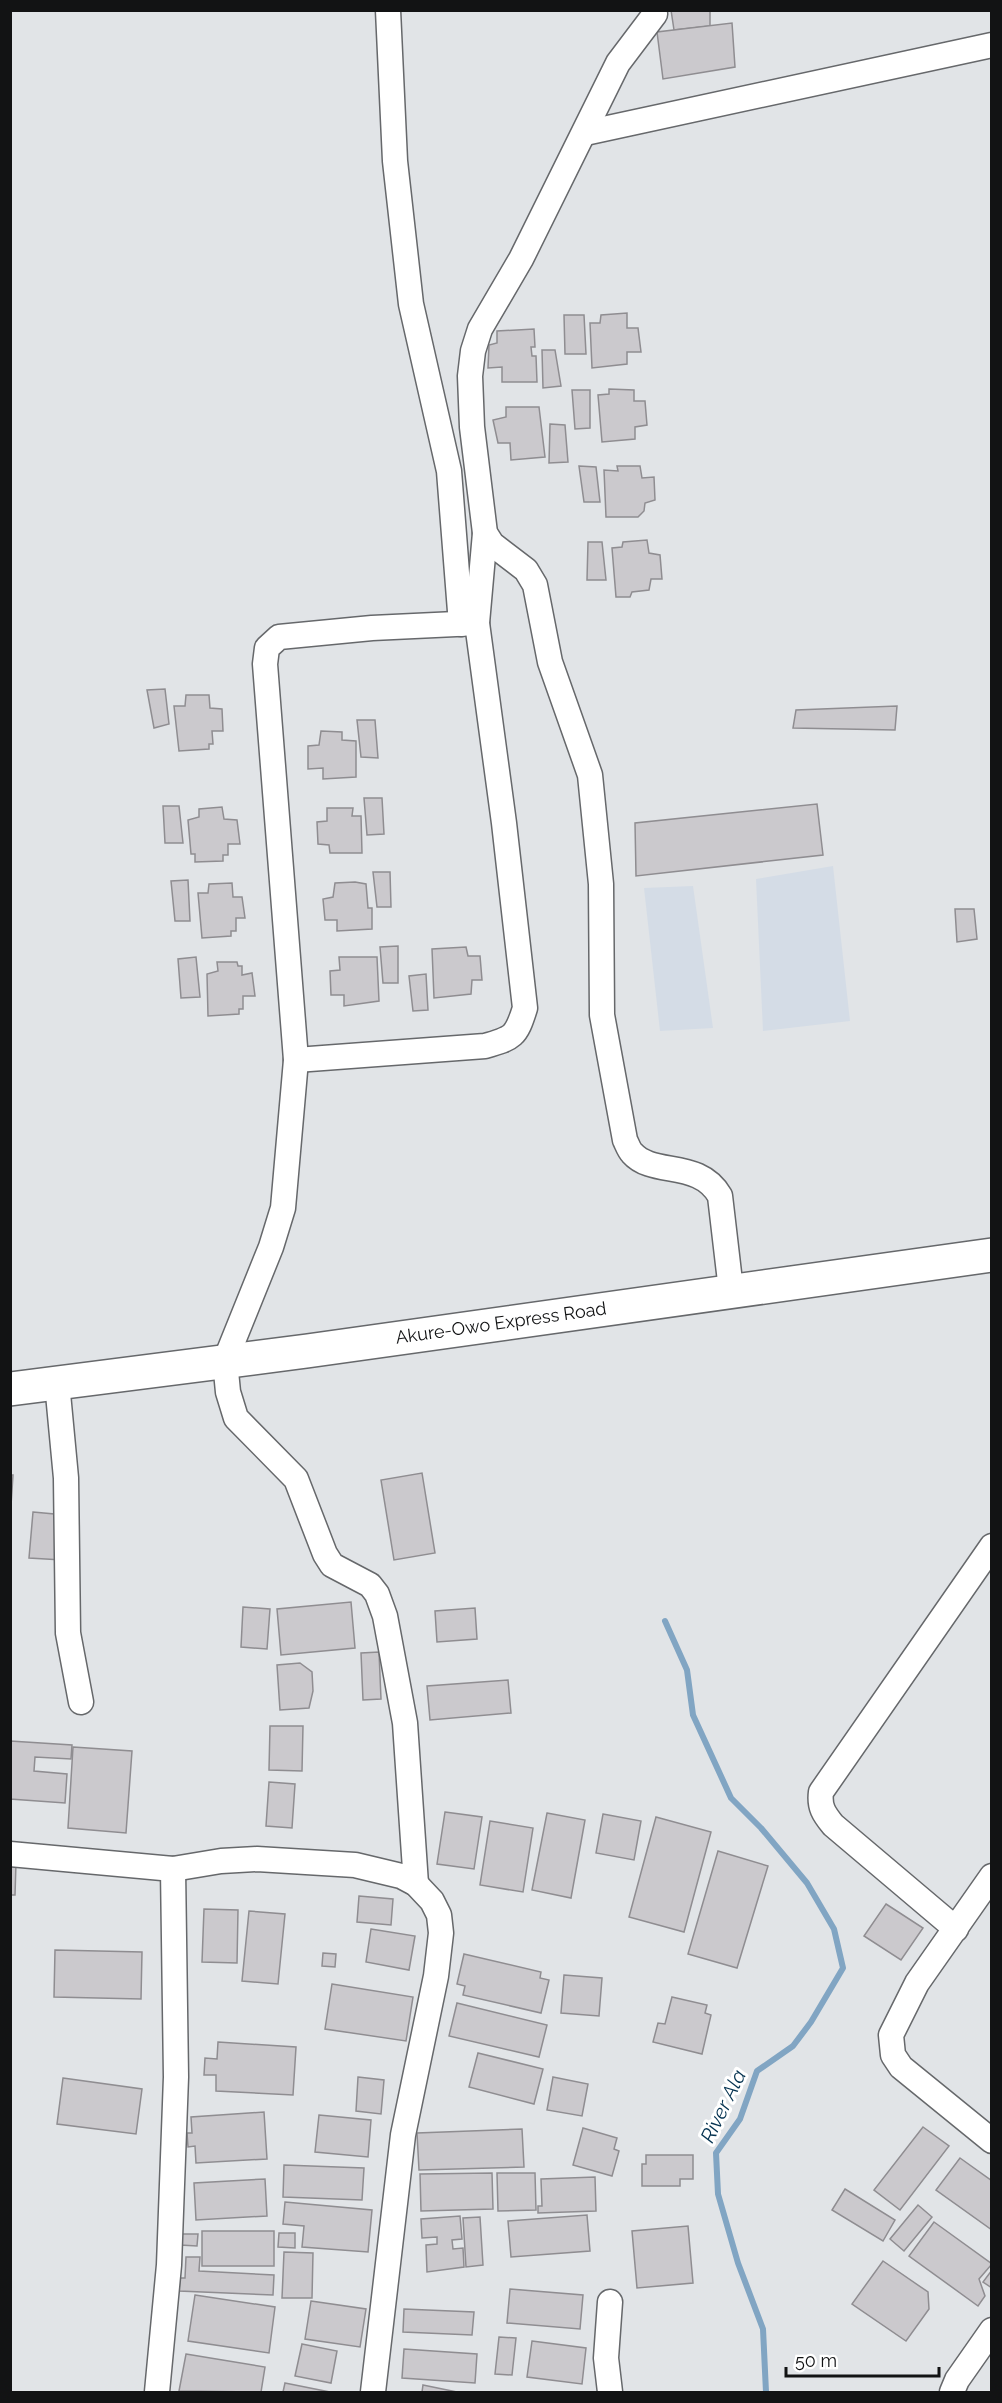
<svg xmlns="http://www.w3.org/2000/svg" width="1002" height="2403" font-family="Raleway,sans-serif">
	<rect width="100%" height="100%" fill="#e1e4e7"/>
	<g fill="#d4dce6">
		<path d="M833 866 850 1021 763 1031 756 879Z"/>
		<path d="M693 886 713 1028 660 1031 644 888Z"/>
	</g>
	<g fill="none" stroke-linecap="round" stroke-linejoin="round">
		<path stroke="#81a5c3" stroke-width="6" d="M665 1621 687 1670 693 1715 731 1798 761 1828 807 1883 834 1929 843 1968 811 2022 793 2046 757 2071 740 2119 716 2153 718 2194 738 2263 763 2329 766 2392"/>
	</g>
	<g fill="#cbc9cd" stroke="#8f8d91" stroke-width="1.5">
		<path d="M671 10H710V26L674 30Z"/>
		<path d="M732 23 735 67 663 79 657 32Z"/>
		<path d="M627 313V328H638L641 352H627V364L592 368 590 323H600L601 315Z"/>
		<path d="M564 315H584L586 354H565Z"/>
		<path d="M534 329 535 347H531L532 356H536L537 382H502V367L488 368 489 345 497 343V331Z"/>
		<path d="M542 350H555L561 386 543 388Z"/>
		<path d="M609 389 634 390V401H645L647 425 635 427V439L602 442 598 395 609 394Z"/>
		<path d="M572 390H590V428L575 429Z"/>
		<path d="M506 407H539L545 457 511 460 510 443H498L493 420 506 417Z"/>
		<path d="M550 424 565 425 568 462 549 463Z"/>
		<path d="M579 466 596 467 600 502H584Z"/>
		<path d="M617 466H640L642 478 654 477 655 500 645 503 644 511 638 517H606L604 470 618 471Z"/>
		<path d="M647 540 649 553 660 555 662 579H651L649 590 632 592 630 597H616L612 548 622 547 623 542Z"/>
		<path d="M588 542H602L606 580H587Z"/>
		<path d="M165 689 169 724 154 728 147 690Z"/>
		<path d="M186 695H209L210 708 222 709 223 731H212L213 744H209V749L179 751 174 706H185Z"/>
		<path d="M897 706 895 730 793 728 796 710Z"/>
		<path d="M357 720H375L378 758 361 757Z"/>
		<path d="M321 731 342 732V740L356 741V777L323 779V768L308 769V746L319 745Z"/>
		<path d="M364 798H382L384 834 367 835Z"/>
		<path d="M817 804 823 855 636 876 635 823Z"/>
		<path d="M163 806H179L183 843H165Z"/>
		<path d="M222 807 224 819 237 820 240 844H228V855H223V861L195 862V854H191L188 820 199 817V809Z"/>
		<path d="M327 808H353L352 816H361L362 853H330L329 845 318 844 317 822 327 821Z"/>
		<path d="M373 872H390L391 907H377Z"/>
		<path d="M188 880 190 921H175L171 881Z"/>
		<path d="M355 882 366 884 368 908H372V929L337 931V920H325L323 899 333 897 335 883Z"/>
		<path d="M232 883 233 897H242L245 918H236V931H231V936L202 938 198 893H208L209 884Z"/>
		<path d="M955 909H974L977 939 957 942Z"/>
		<path d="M398 946V983H383L380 947Z"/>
		<path d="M466 947 468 956H480L482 980H472L471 994 434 998 432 949Z"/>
		<path d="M196 957 200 997 181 998 178 959Z"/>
		<path d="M339 957H377L379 1001 344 1006V995H331L330 971 340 970Z"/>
		<path d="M217 962H237L238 966H242V975L252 973 255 996H243V1009H239V1014L208 1016 207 974 218 971Z"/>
		<path d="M426 974 428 1010 413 1011 409 976Z"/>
		<path d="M422 1473 435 1553 394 1560 381 1480Z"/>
		<path d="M10 1475H13L10 1521Z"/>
		<path d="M33 1512 65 1515 62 1560 29 1558Z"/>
		<path d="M351 1602 355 1648 281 1655 277 1609Z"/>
		<path d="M243 1607 270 1609 267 1649 241 1647Z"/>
		<path d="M475 1608 477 1639 437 1642 435 1611Z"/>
		<path d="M379 1652 381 1699 363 1700 361 1653Z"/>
		<path d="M300 1663 312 1672 313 1691 309 1708 280 1710 277 1665Z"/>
		<path d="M508 1680 511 1713 430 1720 427 1686Z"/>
		<path d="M270 1726H303L302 1771 269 1770Z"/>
		<path d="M10 1741 72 1745 71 1759 35 1757 34 1771 67 1774 65 1803 10 1799Z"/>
		<path d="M73 1747 132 1751 126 1833 68 1828Z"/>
		<path d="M269 1782 295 1784 292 1828 266 1826Z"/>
		<path d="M445 1812 482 1817 474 1869 437 1864Z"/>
		<path d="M547 1813 585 1820 571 1898 532 1890Z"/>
		<path d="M603 1814 641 1821 634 1860 596 1853Z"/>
		<path d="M656 1817 711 1832 684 1932 629 1917Z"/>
		<path d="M490 1821 533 1828 523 1892 480 1885Z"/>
		<path d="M718 1851 768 1866 737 1968 688 1954Z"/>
		<path d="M10 1863H16L15 1895H10Z"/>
		<path d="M359 1896 393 1899 391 1925 357 1922Z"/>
		<path d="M886 1904 923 1928 901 1960 864 1936Z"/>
		<path d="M204 1909 238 1910 237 1963 202 1962Z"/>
		<path d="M249 1911 285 1914 278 1984 242 1981Z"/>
		<path d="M371 1929 415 1936 409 1970 366 1962Z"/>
		<path d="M55 1950 142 1952 141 1999 54 1997Z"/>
		<path d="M323 1953 336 1954 335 1967 322 1966Z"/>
		<path d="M464 1954 541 1972 540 1978 549 1980 541 2013 463 1995 465 1986 457 1984Z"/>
		<path d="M564 1975 602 1978 599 2016 561 2013Z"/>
		<path d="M332 1984 413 1997 406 2041 325 2029Z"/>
		<path d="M672 1997 707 2005 705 2013 711 2015 702 2054 653 2042 658 2023 665 2024Z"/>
		<path d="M457 2003 547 2025 539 2057 449 2036Z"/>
		<path d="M218 2042 296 2047 293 2095 216 2091V2075H204L205 2058 217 2059Z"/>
		<path d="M478 2053 543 2069 534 2104 469 2087Z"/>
		<path d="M358 2077 384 2080 381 2114 356 2111Z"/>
		<path d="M553 2077 588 2084 582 2116 547 2110Z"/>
		<path d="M63 2078 142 2089 136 2134 57 2124Z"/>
		<path d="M264 2112 267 2159 196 2163 195 2146 188 2147 187 2133H192L191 2117Z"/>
		<path d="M319 2115 371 2120 368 2157 315 2152Z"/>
		<path d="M923 2127 949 2146 900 2210 874 2190Z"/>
		<path d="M583 2128 617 2138 614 2149 619 2151 612 2176 573 2165Z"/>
		<path d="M522 2129 524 2167 419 2170 417 2133Z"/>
		<path d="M646 2155H693V2179H680V2186H642V2164H646Z"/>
		<path d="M960 2158 992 2181V2230L936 2190Z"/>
		<path d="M284 2165 364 2168 362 2200 283 2197Z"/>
		<path d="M492 2173 493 2209 421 2211 420 2174Z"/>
		<path d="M497 2173H535L536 2210 498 2211Z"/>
		<path d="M595 2177 596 2211 538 2213V2206H542L541 2179Z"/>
		<path d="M265 2179 267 2216 196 2220 194 2183Z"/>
		<path d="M845 2189 895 2220 883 2241 832 2210Z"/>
		<path d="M285 2202 372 2210 368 2252 302 2247 304 2226 283 2224Z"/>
		<path d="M918 2205 932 2217 904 2251 890 2239Z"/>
		<path d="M587 2215 590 2251 511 2257 508 2221Z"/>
		<path d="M460 2216 462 2239 452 2240 453 2249 463 2248 464 2267 427 2272 426 2245 437 2244V2237L422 2238 421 2219Z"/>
		<path d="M480 2217 483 2265 466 2267 463 2218Z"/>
		<path d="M934 2222 992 2264 979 2279 985 2296 978 2306 909 2256Z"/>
		<path d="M688 2226 693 2283 637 2288 632 2231Z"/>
		<rect x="202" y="2231" width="72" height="35"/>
		<path d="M279 2233H295V2248L278 2247Z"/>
		<path d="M181 2234H198L197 2246 180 2245Z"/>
		<path d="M284 2252 313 2253 312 2298H282Z"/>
		<path d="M186 2257H200L199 2271 274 2275 273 2295 179 2291 180 2278H185Z"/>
		<path d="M883 2261 928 2292 929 2309 906 2341 852 2304Z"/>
		<path d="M992 2270V2288L983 2282Z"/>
		<path d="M510 2289 583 2295 580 2329 507 2323Z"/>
		<path d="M195 2295 275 2307 269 2353 188 2341Z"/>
		<path d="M311 2301 366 2309 360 2347 305 2339Z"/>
		<path d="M404 2309 474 2312 472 2335 403 2332Z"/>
		<path d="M499 2337 516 2338 512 2375 495 2374Z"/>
		<path d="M532 2341 586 2348 582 2384 527 2377Z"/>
		<path d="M302 2344 337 2351 331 2383 295 2376Z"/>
		<path d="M404 2349 477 2354 475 2383 402 2378Z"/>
		<path d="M186 2354 265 2367 261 2392 179 2391Z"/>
		<path d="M285 2383 330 2392H283Z"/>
		<path d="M423 2385 457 2392H422Z"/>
	</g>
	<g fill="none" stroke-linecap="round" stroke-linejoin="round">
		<defs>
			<g id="minor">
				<path d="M388 10 395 161 411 304 449 471 461 624"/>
				<path d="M655 14 618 63 521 259 480 329 473 351 470 376 472 427 485 533 492 544 526 570 535 585 550 662 590 775 601 884 602 1015 625 1140C627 1144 629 1150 632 1153 653 1177 699 1159 720 1196L731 1290"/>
				<path d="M585 133 992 45"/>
				<path d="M296 1060 485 1046C513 1038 516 1037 525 1008L504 823 477 623 485 533"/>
				<path d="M57 1383 66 1478 68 1633 81 1702"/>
				<path d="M10 1854 173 1869 221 1861 257 1859 355 1865 401 1876 416 1884 432 1901 439 1915 441 1933 436 1976 403 2135 373 2392"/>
				<path d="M992 1876 917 1983 891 2035 893 2055 901 2067 992 2141"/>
				<path d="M416 1884 405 1723 385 1616 377 1594 370 1585 332 1565 325 1554 296 1479 236 1418 228 1392 225 1361 271 1247 283 1208 296 1060 265 664 267 648 279 637 372 628 477 623"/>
				<path d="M956 1929 833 1825C824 1814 819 1807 821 1792L992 1546"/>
				<path d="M157 2392 169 2265 176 2077 173 1869"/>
				<path d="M610 2392 606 2358 610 2302"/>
				<path d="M952 2392 957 2380 992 2330"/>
			</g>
			<path id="highway" d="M10 1389 307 1351 992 1255"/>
		</defs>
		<use href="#minor" stroke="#66686b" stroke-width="27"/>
		<use href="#highway" stroke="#66686b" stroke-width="36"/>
		<use href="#minor" stroke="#fff" stroke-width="24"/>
		<use href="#highway" stroke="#fff" stroke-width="33"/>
	</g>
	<g text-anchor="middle" stroke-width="6" stroke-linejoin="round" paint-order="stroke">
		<g font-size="18" fill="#121314" stroke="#fff">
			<text transform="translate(501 1323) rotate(-8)" y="6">Akure-Owo Express Road</text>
		</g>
		<g font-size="20" font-style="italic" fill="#043250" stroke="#fff">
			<text transform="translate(723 2106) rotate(-64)" y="7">River Ala</text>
		</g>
	</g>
	<rect width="1002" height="2403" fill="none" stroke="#121314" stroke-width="24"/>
	<path d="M786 2367v9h153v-9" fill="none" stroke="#121314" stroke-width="3"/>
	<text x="795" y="2367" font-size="18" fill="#121314" stroke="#ffffff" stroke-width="4.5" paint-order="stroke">50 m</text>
</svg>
